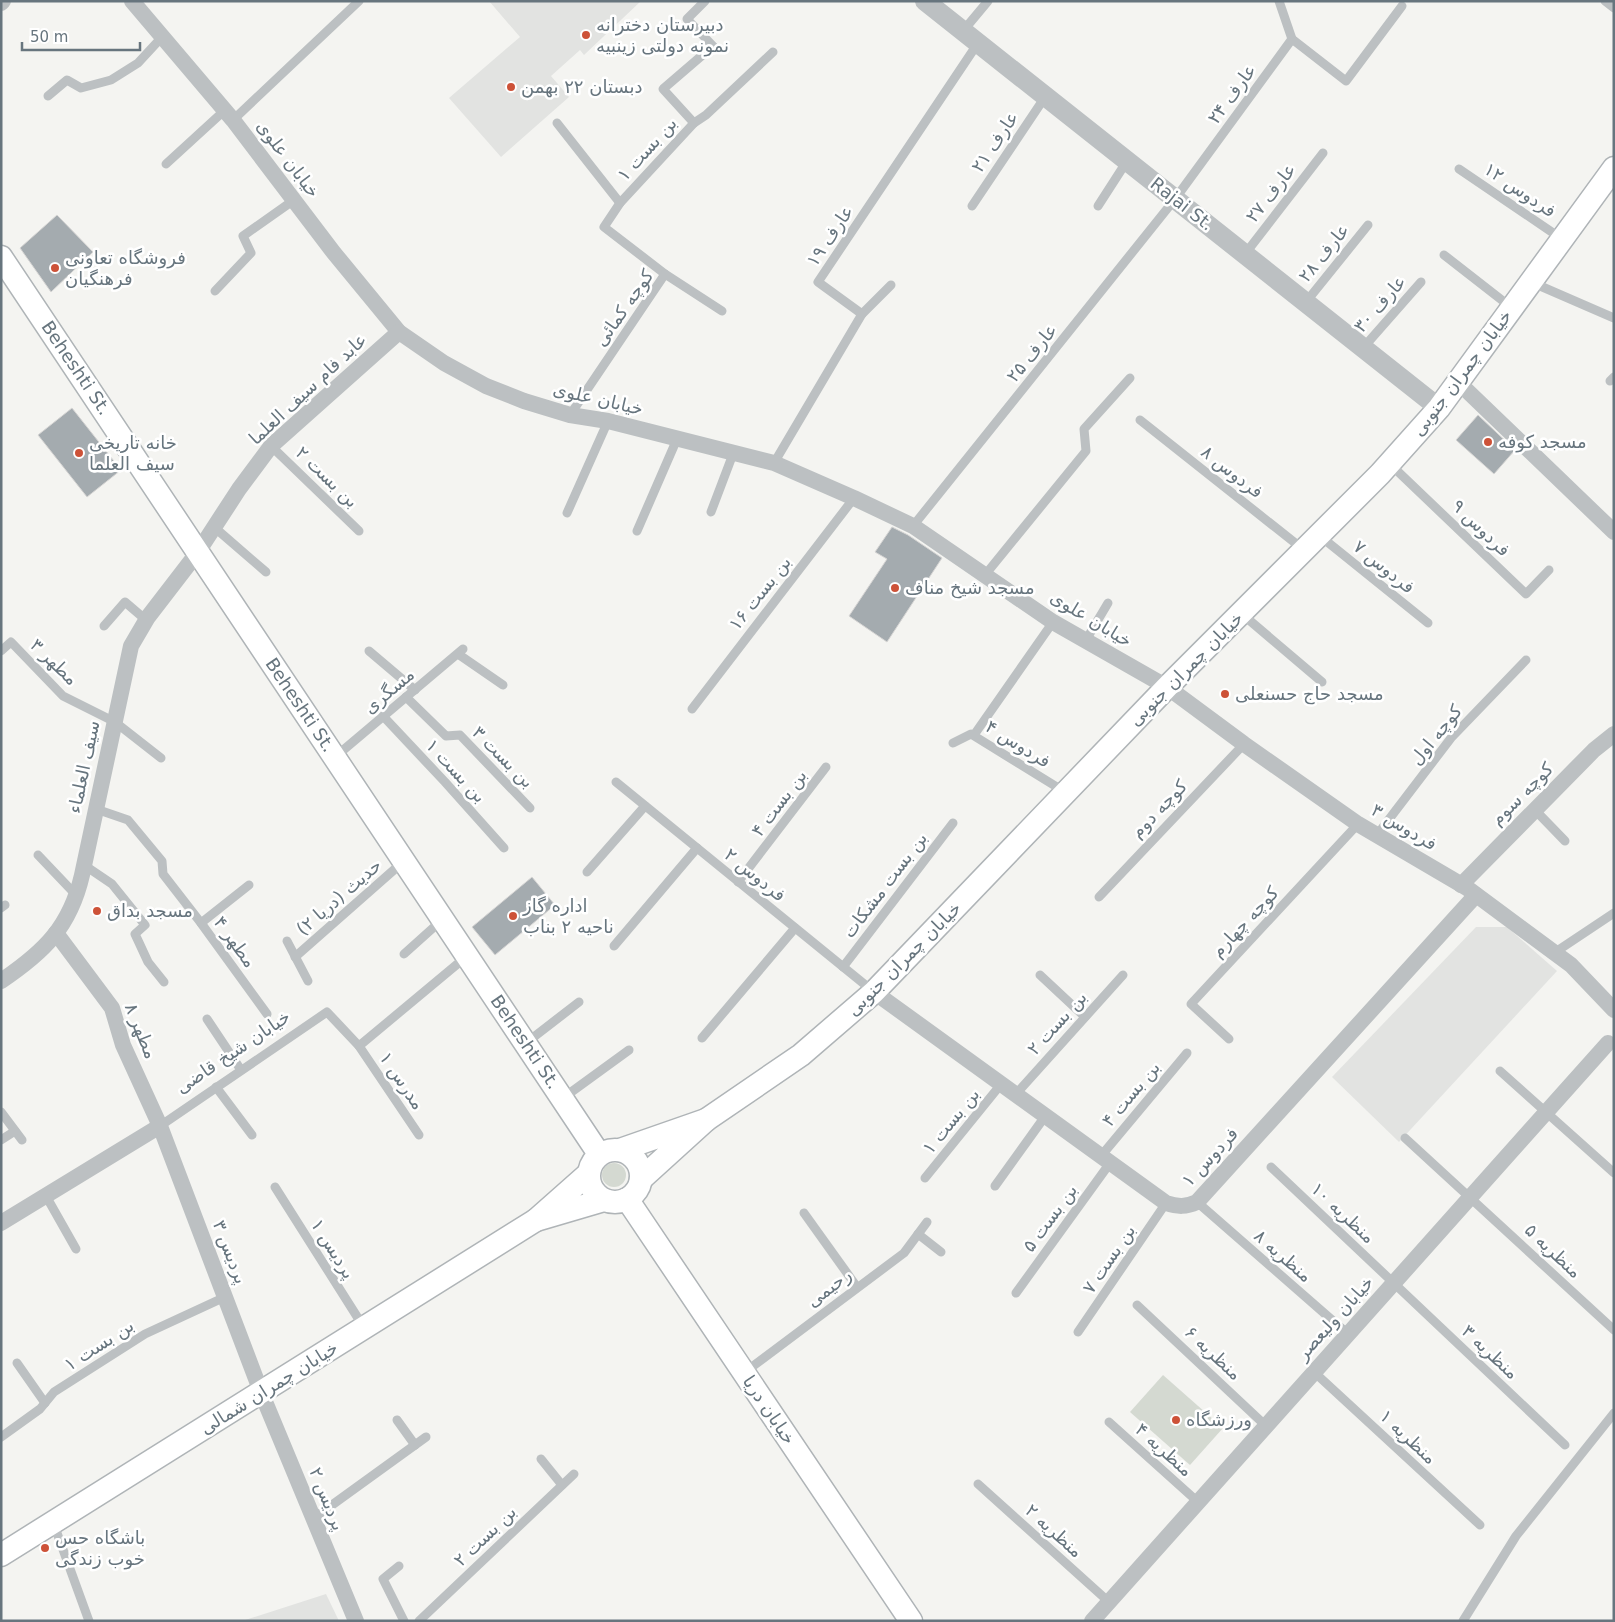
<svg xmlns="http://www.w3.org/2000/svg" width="1615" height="1622" font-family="'DejaVu Sans','Noto Sans Arabic',sans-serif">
	<rect width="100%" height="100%" fill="#f4f4f1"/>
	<g fill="#e2e3e1">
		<path d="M489 1H641L584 55 580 50 551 76 569 97 501 157 449 98 520 37Z"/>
		<path d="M1476 927H1507L1557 971 1399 1142 1332 1077Z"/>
		<path d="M326 1594 339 1621H242Z"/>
	</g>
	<g fill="#d4d9d1">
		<circle cx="614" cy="1175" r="12"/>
		<path d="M1163 1375 1223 1428 1190 1465 1130 1412Z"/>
	</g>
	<g fill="#a4abaf" stroke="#d6d5d4">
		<path d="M57 215 93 252 51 292 20 248Z"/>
		<path d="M72 408 121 470 87 497 38 435Z"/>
		<path d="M1478 415 1515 450 1494 474 1456 440Z"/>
		<path d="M892 527 908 535 942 558 887 642 849 616 887 559 875 552Z"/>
		<path d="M532 877 555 905 495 955 472 927Z"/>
	</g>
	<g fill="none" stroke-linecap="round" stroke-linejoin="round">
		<defs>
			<g id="secondary">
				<path d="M1 257 599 1154"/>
				<path d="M706 1120 801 1055 874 992 1167 687 1380 474 1439 408 1614 168"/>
				<circle cx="615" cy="1176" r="26"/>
				<path d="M620 1150 706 1120 641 1179"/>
				<path d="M588 1174 536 1220 604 1200"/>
				<path d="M627 1199 911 1621"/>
				<path d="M1 1555 536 1220"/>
			</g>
		</defs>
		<use href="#secondary" stroke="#afb4b7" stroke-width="25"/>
		<g stroke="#bcc0c2" stroke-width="9">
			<path d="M1605 1 1614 8"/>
			<path d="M963 31 988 1"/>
			<path d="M1292 39 1346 81 1402 6"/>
			<path d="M48 96 67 80 81 88 111 80 138 63 162 37"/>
			<path d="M233 120 359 1"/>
			<path d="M557 123 620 203"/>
			<path d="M694 123 706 115 773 52"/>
			<path d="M166 164 225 110"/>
			<path d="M1459 169 1562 239"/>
			<path d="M972 206 1045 97"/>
			<path d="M1098 206 1127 161"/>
			<path d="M1245 254 1323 153"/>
			<path d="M1444 255 1512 308"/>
			<path d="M665 274 604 227 620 203 694 123 663 89 713 46 687 19 705 1"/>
			<path d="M1531 282 1614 318"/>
			<path d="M215 291 251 253 243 236 294 200"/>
			<path d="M1306 302 1368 225"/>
			<path d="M862 314 818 282 978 43"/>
			<path d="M1363 348 1421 282"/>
			<path d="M1610 381 1614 377"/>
			<path d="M570 415 665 274 722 311"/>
			<path d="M1140 420 1304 550"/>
			<path d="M271 446 359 531"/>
			<path d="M774 463 862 314 891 285"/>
			<path d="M1390 464 1526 594 1549 570"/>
			<path d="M711 512 733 454"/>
			<path d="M567 513 608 421"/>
			<path d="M913 526 1175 199 1292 39 1279 1"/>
			<path d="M214 527 266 572"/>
			<path d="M637 531 677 439"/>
			<path d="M1320 536 1428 623"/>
			<path d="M985 575 1086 451 1084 429 1130 378"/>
			<path d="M1242 614 1322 682"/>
			<path d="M104 626 125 602 146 620"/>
			<path d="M1086 640 1108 603"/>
			<path d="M1 651 11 642 63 696 115 722 161 758"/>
			<path d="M369 651 415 690"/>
			<path d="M458 654 503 685"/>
			<path d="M406 697 446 736 460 735 530 808"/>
			<path d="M692 709 854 498"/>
			<path d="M383 716 445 782 504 848"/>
			<path d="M974 735 1053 622"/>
			<path d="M953 743 971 734 1065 792"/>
			<path d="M335 757 463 649"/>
			<path d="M616 782 874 992"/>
			<path d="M96 809 128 820 162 861 163 874 201 923 267 1014"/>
			<path d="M1535 810 1565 841"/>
			<path d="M1377 835 1451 738 1526 660"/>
			<path d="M38 855 76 895"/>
			<path d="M84 865 112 884 145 925 135 934 148 962 164 982"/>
			<path d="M587 872 645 806"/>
			<path d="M738 882 826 767"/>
			<path d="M1099 897 1244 744"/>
			<path d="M1 908 5 905"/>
			<path d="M201 923 249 885"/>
			<path d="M287 941 308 981"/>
			<path d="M614 946 697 848"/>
			<path d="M1554 953 1614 913"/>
			<path d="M404 954 443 919"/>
			<path d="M295 957 404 861"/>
			<path d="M843 967 953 823"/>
			<path d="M1040 975 1085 1017"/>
			<path d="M207 1019 241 1070"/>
			<path d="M702 1038 795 928"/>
			<path d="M1229 1039 1191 1004 1358 824"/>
			<path d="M526 1043 579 1002"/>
			<path d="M359 1046 419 1135"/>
			<path d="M1500 1071 1614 1173"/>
			<path d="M216 1087 252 1135"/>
			<path d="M1016 1094 1123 975"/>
			<path d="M563 1098 629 1050"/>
			<path d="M1 1112 22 1140"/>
			<path d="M160 1126 327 1012 359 1046 467 956"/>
			<path d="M1405 1138 1614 1330"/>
			<path d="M1 1140 15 1131"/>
			<path d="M1101 1156 1187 1053"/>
			<path d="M1271 1167 1565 1445"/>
			<path d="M925 1178 1002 1083"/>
			<path d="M995 1186 1046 1115"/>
			<path d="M275 1187 363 1326"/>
			<path d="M46 1196 76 1249"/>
			<path d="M1197 1202 1348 1334"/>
			<path d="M804 1213 857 1287"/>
			<path d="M918 1234 941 1252"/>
			<path d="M1016 1293 1110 1163"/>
			<path d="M1137 1305 1266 1426"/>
			<path d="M1078 1332 1166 1203"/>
			<path d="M17 1363 45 1403"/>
			<path d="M745 1372 904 1253 927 1222"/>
			<path d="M1314 1372 1480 1525"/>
			<path d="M397 1420 415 1445"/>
			<path d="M1109 1422 1198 1502"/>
			<path d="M1 1437 40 1409 54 1392 145 1334 225 1297"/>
			<path d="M541 1459 562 1485"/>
			<path d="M978 1484 1109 1602"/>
			<path d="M314 1518 426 1437"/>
			<path d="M53 1522 89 1621"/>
			<path d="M399 1566 383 1579 404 1621"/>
			<path d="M419 1621 574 1474"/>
			<path d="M1463 1621 1516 1536 1614 1413"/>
		</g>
		<g stroke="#bcc0c2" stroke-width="16">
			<path d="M132 1 233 120 334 253 399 332 444 363 486 386 524 401 570 415 608 421 774 463 854 498 913 526 1053 622 1167 687 1244 744 1358 824 1467 888 1571 965 1614 1010"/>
			<path d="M1 3 3 1"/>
			<path d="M1458 382 1614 532"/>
			<path d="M1461 885 1594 750 1614 734"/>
			<path d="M56 933 112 1008 123 1045 160 1126 261 1392 356 1621"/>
			<path d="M1 981C44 952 70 927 82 875L131 646 148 617 198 552 239 489 271 446 399 332"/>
			<path d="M874 992 1166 1203C1178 1207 1186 1207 1197 1202L1476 895"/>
			<path d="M1 1223 160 1126"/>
			<path d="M1092 1621 1608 1043"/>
		</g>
		<path stroke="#bcc0c2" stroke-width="20" d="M925 1 1439 408"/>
		<use href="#secondary" stroke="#fff" stroke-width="22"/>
	</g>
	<g fill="#cd5238" stroke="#fff" stroke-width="2">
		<circle cx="586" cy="35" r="5"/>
		<circle cx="511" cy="87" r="5"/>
		<circle cx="55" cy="268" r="5"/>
		<circle cx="1488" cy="442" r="5"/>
		<circle cx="79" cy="453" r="5"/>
		<circle cx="895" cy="588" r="5"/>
		<circle cx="1225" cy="694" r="5"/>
		<circle cx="97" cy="911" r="5"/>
		<circle cx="513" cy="916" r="5"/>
		<circle cx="1176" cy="1420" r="5"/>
		<circle cx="45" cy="1548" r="5"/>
	</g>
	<g text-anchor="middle" stroke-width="5" stroke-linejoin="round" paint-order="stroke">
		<g font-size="18" fill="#67757e" stroke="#fff" text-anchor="start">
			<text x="596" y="31">دبیرستان دخترانه<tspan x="596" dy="21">نمونه دولتی زینبیه</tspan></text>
			<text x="521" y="93">دبستان ۲۲ بهمن</text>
			<text x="65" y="264">فروشگاه تعاونی<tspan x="65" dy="21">فرهنگیان</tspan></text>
			<text x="1498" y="448">مسجد کوفه</text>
			<text x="89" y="449">خانه تاریخی<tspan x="89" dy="21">سیف العلما</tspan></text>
			<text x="905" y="594">مسجد شیخ مناف</text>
			<text x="1235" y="700">مسجد حاج حسنعلی</text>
			<text x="523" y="912">اداره گاز<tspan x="523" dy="21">ناحیه ۲ بناب</tspan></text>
			<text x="107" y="917">مسجد بداق</text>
			<text x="1186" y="1426">ورزشگاه</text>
			<text x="55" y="1544">باشگاه حس<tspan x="55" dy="21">خوب زندگی</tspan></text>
		</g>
		<g font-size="18" fill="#67757e" stroke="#fff">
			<text transform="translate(1232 94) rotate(-54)" y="6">عارف ۲۴</text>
			<text transform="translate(995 142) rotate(-56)" y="6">عارف ۲۱</text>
			<text transform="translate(647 149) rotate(-48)" y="6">بن بست ۱</text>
			<text transform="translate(288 159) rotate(53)" y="6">خیابان علوی</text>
			<text transform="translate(1520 190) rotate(34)" y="6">فردوس ۱۲</text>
			<text transform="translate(1271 193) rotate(-52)" y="6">عارف ۲۷</text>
			<text transform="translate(1182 204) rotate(38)" y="6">Rajai St.</text>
			<text transform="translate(830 236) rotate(-56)" y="6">عارف ۱۹</text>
			<text transform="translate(1324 253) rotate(-51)" y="6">عارف ۲۸</text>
			<text transform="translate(1380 304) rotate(-49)" y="6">عارف ۳۰</text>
			<text transform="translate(624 308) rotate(-55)" y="6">کوچه کمائی</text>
			<text transform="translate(1032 353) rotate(-51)" y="6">عارف ۲۵</text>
			<text transform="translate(76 368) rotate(56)" y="6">Beheshti St.</text>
			<text transform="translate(1462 373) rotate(-53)" y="6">خیابان چمران جنوبی</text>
			<text transform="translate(308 389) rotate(-43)" y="6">عابد فام سیف العلما</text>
			<text transform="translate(598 399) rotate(13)" y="6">خیابان علوی</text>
			<text transform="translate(1232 472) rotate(38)" y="6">فردوس ۸</text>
			<text transform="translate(327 477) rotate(44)" y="6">بن بست ۲</text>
			<text transform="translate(1481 528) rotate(44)" y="6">فردوس ۹</text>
			<text transform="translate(1384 567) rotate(39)" y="6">فردوس ۷</text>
			<text transform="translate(760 593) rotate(-52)" y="6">بن بست ۱۶</text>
			<text transform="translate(1091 619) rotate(31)" y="6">خیابان علوی</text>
			<text transform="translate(54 662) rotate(44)" y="6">مطهر ۳</text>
			<text transform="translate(1186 669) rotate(-45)" y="6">خیابان چمران جنوبی</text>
			<text transform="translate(389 691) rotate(-40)" y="6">مسگری</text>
			<text transform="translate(300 705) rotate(56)" y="6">Beheshti St.</text>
			<text transform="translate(1436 735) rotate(-51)" y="6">کوچه اول</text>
			<text transform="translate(1018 744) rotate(32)" y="6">فردوس ۴</text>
			<text transform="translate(503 757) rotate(45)" y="6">بن بست ۳</text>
			<text transform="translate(84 767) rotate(-78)" y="6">سیف العلماء</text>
			<text transform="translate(456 771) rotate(47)" y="6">بن بست ۱</text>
			<text transform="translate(1522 794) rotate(-45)" y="6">کوچه سوم</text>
			<text transform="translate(779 803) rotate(-53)" y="6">بن بست ۴</text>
			<text transform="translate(1159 809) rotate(-46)" y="6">کوچه دوم</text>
			<text transform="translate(1404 827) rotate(31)" y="6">فردوس ۳</text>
			<text transform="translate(755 875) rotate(39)" y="6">فردوس ۲</text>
			<text transform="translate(885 885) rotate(-53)" y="6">بن بست مشکات</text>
			<text transform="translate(339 897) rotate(-41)" y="6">حدیث (دریا ۲)</text>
			<text transform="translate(1245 922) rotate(-47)" y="6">کوچه چهارم</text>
			<text transform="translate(235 942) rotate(54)" y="6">مطهر ۴</text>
			<text transform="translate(904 959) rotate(-45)" y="6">خیابان چمران جنوبی</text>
			<text transform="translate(1057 1023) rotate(-48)" y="6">بن بست ۲</text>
			<text transform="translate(141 1031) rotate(68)" y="6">مطهر ۸</text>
			<text transform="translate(525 1042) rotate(56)" y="6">Beheshti St.</text>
			<text transform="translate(233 1052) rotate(-34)" y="6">خیابان شیخ قاضی</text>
			<text transform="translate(402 1081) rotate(56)" y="6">مدرس ۱</text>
			<text transform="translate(1131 1094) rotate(-50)" y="6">بن بست ۴</text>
			<text transform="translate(951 1121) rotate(-51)" y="6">بن بست ۱</text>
			<text transform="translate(1210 1157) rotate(-47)" y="6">فردوس ۱</text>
			<text transform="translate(1343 1213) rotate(43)" y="6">منظریه ۱۰</text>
			<text transform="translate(1050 1218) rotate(-54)" y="6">بن بست ۵</text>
			<text transform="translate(333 1249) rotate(58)" y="6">پردیس ۱</text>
			<text transform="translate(1553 1251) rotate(43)" y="6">منظریه ۵</text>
			<text transform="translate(230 1252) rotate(69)" y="6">پردیس ۳</text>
			<text transform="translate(1283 1256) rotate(41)" y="6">منظریه ۸</text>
			<text transform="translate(1109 1259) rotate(-56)" y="6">بن بست ۷</text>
			<text transform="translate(829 1288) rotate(-37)" y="6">رحیمی</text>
			<text transform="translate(1335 1318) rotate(-48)" y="6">خیابان ولیعصر</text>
			<text transform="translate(99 1345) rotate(-33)" y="6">بن بست ۱</text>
			<text transform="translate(1490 1352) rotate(43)" y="6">منظریه ۳</text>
			<text transform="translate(1213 1353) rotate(43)" y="6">منظریه ۶</text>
			<text transform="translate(269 1388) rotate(-32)" y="6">خیابان چمران شمالی</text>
			<text transform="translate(769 1410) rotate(56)" y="6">خیابان دریا</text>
			<text transform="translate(1408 1437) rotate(43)" y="6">منظریه ۱</text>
			<text transform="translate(1164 1450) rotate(42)" y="6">منظریه ۴</text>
			<text transform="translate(327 1499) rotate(68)" y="6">پردیس ۲</text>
			<text transform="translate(1054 1531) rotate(42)" y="6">منظریه ۲</text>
			<text transform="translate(485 1536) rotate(-44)" y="6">بن بست ۲</text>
		</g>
	</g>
	<rect width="1615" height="1622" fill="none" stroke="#67757e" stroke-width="5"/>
	<path d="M22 42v8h118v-8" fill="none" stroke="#67757e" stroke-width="2.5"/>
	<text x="30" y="42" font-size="15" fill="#67757e" stroke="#ffffff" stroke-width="4" paint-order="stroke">50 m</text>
</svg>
